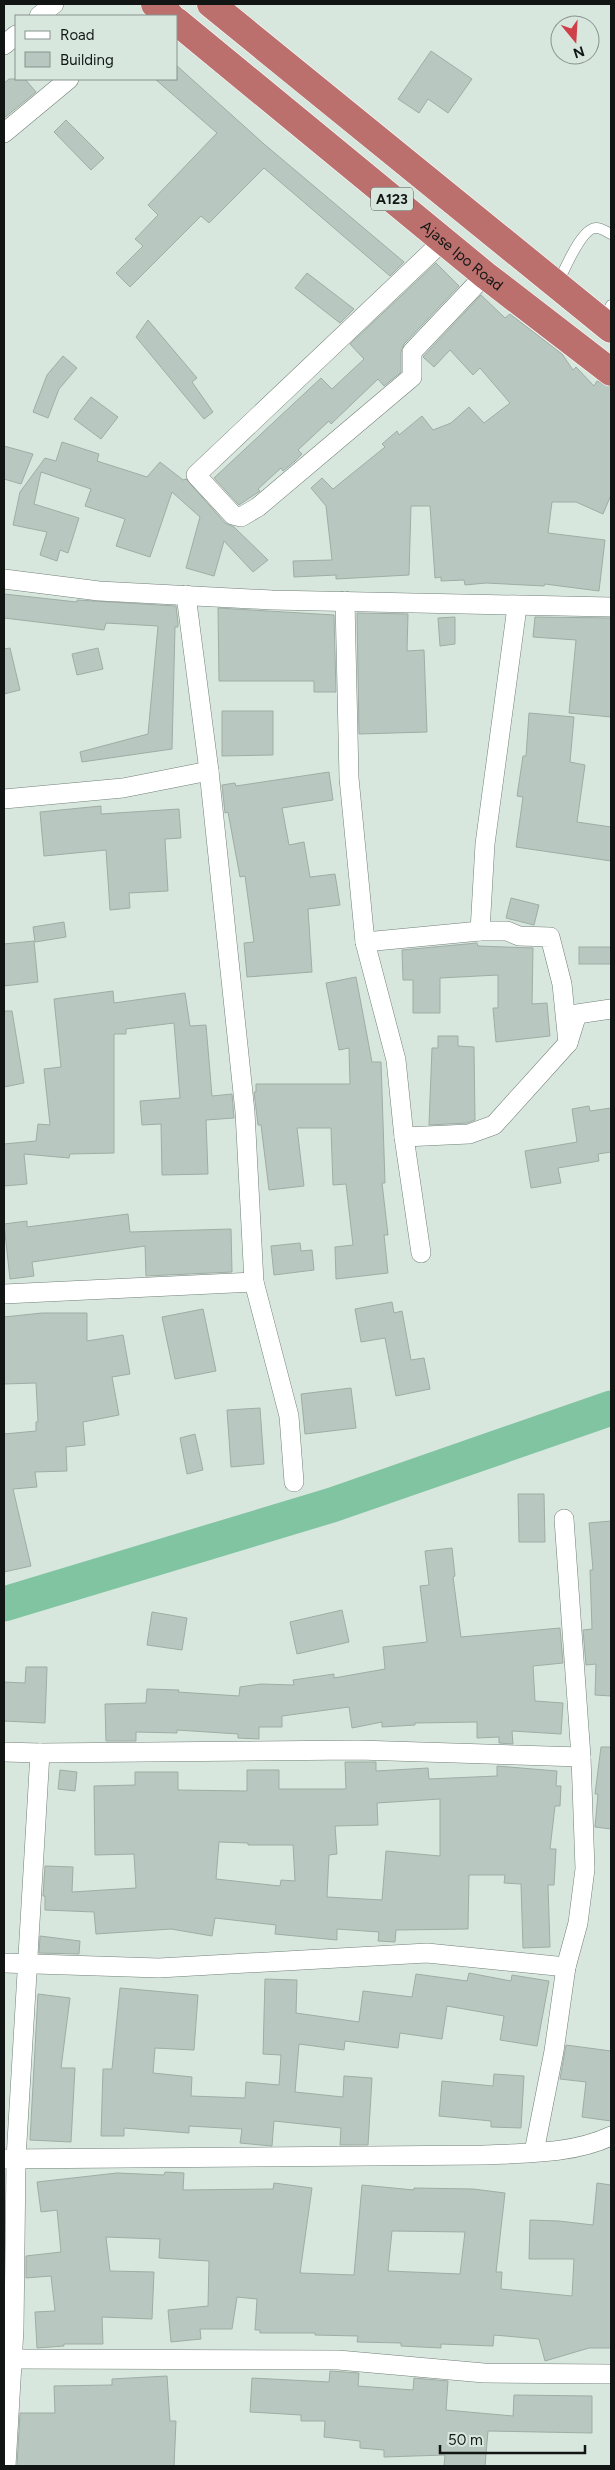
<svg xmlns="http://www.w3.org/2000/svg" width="615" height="2470" font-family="Figtree,sans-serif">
	<rect width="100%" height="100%" fill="#d8e7de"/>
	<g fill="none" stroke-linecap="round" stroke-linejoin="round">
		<path stroke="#80c4a2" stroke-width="35" d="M4 1604 332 1505 611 1408"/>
	</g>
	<g fill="#b8c7bf" stroke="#9fada5" fill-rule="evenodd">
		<path d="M431 51 472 79 448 113 428 99 419 113 398 99Z"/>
		<path d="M176 65 264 144 404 262 390 276 264 168 209 223 201 216 130 287 116 273 143 246 135 239 158 215 148 205 217 133 155 79H176Z"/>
		<path d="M9 79H25L36 92 4 118V83Z"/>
		<path d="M66 120 104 158 91 170 54 132Z"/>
		<path d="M436 263 459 286 404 344 401 352V372L384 386 378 379 331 424 329 421 298 450 302 454 295 461 283 471 281 468 258 489 260 491 239 505 214 478 321 378 332 389 364 359 350 344Z"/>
		<path d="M307 273 354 309 340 323 295 288Z"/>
		<path d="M481 295 505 318 510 314 562 354 573 370 576 367 594 386 597 381 611 387V495L603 514 576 502H552L548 533 605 540 599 591 545 584 544 586 486 583 465 585 464 580 441 581V577L435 578 430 506H411L409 575 336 579V575L294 577 293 561 332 560 326 506 311 488 322 478 333 489 385 447 382 444 397 431 399 435 422 416 433 430 451 423 469 407 484 423 510 403 480 368 473 375 450 350 434 367 423 357Z"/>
		<path d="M148 320 197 378 192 382 213 412 204 419 136 337Z"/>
		<path d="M63 356 77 368 59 389 48 418 33 412 47 375Z"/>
		<path d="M91 397 118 417 101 439 74 419Z"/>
		<path d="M62 442 99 454 97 461 147 477 160 462 183 480 186 479 225 523 234 527 268 560 253 572 224 541 214 576 186 568 200 517 172 492 150 557 116 546 125 519 85 506 91 489 41 472 34 504 79 518 68 553 60 550 57 561 40 555 47 532 13 525 20 492 45 458 56 461Z"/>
		<path d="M4 446 33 454 21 484 4 479Z"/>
		<path d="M4 594 77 602V600L176 606 178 623V627H175L172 749 82 762 80 752 148 734 158 626 106 623 104 630 4 618Z"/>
		<path d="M218 608 334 615 336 692H314V681H219Z"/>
		<path d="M357 613 408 614 407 651 424 650 427 732 359 734Z"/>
		<path d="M455 617V644L440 646 438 618Z"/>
		<path d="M535 617 611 618V717L569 713 576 640 533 637Z"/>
		<path d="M10 648 20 690 4 694V649Z"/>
		<path d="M98 648 103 669 77 675 72 654Z"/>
		<path d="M222 711H273V755L222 756Z"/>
		<path d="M529 713 574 717 570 762 585 765 577 822 611 827V861L516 847 523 797 517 796 523 756H526Z"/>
		<path d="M329 772 333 800 282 808 289 845 304 842 310 877 335 874 340 905 308 909 312 972 247 977 244 943 254 942 245 876 240 877 228 812 225 813 222 785 235 783 236 786Z"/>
		<path d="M101 806V814L179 809 181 838 165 839 168 891 129 893 130 908 110 910 106 850 44 856 40 812Z"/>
		<path d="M511 898 539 905 534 925 506 918Z"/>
		<path d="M64 922 66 937 35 942 33 927Z"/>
		<path d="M34 941 38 982 4 986V944Z"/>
		<path d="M477 943 478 946 533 948 532 1004 547 1003 550 1036 496 1042 493 1008H498V975L440 978V1013H413V980H403L402 950Z"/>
		<rect x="579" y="947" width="32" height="17"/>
		<path d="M356 977 372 1062H381L385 1183H382L388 1235H384L388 1273 336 1279 335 1247 353 1245 346 1184 333 1185 331 1128H297L304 1186 269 1190 261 1125H258L254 1092H256V1084H350L349 1048 339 1050 326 983Z"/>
		<path d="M113 991 114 1003 185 993 190 1026 206 1025 212 1096 232 1094 234 1118 206 1120 208 1174 162 1175 161 1124 142 1125 140 1101 180 1098 174 1023 126 1029V1034H114V1153L70 1154 69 1158 24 1154 27 1184 4 1186V1144L36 1141 38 1124 50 1125 44 1069 61 1067 54 999Z"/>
		<path d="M4 1011H12L24 1083 4 1087Z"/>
		<path d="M438 1036H458V1046L474 1047 475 1120 467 1123 429 1125 432 1048H438Z"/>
		<path d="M589 1106 590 1111 611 1108V1152L598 1154 599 1161 558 1168 561 1183 531 1188 525 1151 577 1142 572 1109Z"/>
		<path d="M128 1214 130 1232 231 1229 232 1272 146 1276 145 1246 32 1262 34 1276 10 1279 4 1224 27 1221V1227Z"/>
		<path d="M300 1243 301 1251 312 1250 314 1270 274 1275 271 1246Z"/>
		<path d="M392 1302 394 1313 402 1311 411 1360 424 1358 430 1389 396 1396 385 1338 361 1342 355 1309Z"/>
		<path d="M203 1309 216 1371 175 1379 162 1317Z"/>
		<path d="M42 1313H87V1341L123 1335 130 1374 112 1377 119 1415 83 1422 85 1445 66 1447 67 1471 35 1472 37 1487 13 1489 31 1566 4 1572V1434L36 1431V1422H38L36 1383 4 1384V1317Z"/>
		<path d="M351 1388 356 1428 305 1434 301 1394Z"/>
		<path d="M260 1408 264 1464 231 1467 227 1410Z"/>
		<path d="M195 1434 203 1470 187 1474 180 1438Z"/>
		<path d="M518 1494H544L545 1542H519Z"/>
		<path d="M611 1521V1696L595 1695 596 1664 586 1665 583 1630 592 1629 590 1570H593L589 1523Z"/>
		<path d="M452 1548 455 1576 453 1577 461 1637 560 1628 563 1663 533 1666 535 1701 563 1703 561 1734 512 1731 513 1744 499 1743V1737L477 1738V1722L415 1723V1725L382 1727V1722L352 1728 349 1707 282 1716V1727H259V1739L238 1738V1734L177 1730V1733L136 1732V1741H106L105 1704 146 1703 147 1689 179 1690 178 1692 239 1696 240 1687 261 1684 294 1685 293 1680 334 1674V1678L385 1669 383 1647 427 1642 420 1586 429 1585 425 1551Z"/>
		<path d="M342 1610 349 1642 297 1654 290 1622Z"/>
		<path d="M152 1612 187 1618 182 1650 147 1645Z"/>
		<path d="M26 1667H47L45 1723 4 1721V1682L25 1683Z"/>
		<path d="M601 1747H611V1829L595 1827 598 1794H595Z"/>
		<path d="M345 1762H376V1771L428 1768 429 1779 497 1776V1766L557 1771 556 1786H561L560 1806H555L550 1849H556L554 1885H548L550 1947 523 1948 521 1884 504 1883 505 1875H469L468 1929 396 1930 395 1942 378 1941 379 1932 337 1929V1940L275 1934 276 1925 215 1918 212 1936 171 1929 96 1934 94 1912 45 1910V1896H43L45 1866 73 1867 72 1892 136 1888 134 1854 95 1855 94 1786 135 1785V1772H178V1790L247 1791V1770H279V1789H346ZM440 1799V1856L386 1851 382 1900 327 1897 329 1855 337 1854 335 1826 378 1825 377 1803ZM219 1842 248 1843V1845H293L295 1881 281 1880 280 1886 216 1879Z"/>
		<path d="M60 1770 77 1772 75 1791 58 1789Z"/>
		<path d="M40 1936 80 1941 79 1954 39 1953Z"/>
		<path d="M469 1973 511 1981 512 1975 549 1981 537 2046 500 2040 504 2016 447 2006 442 2039 400 2033 398 2048 345 2041 344 2050 299 2044 295 2092 343 2097 344 2076 372 2078 368 2145H340L341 2128 274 2121 272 2146 240 2143 242 2129 189 2126V2133L124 2128V2136H101L103 2069H112L120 1988 198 1995 194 2050 155 2048 153 2073 192 2077 191 2096 245 2098 246 2082 279 2085 281 2055 263 2054 265 1979 297 1980 296 2013 359 2022 363 1991 412 1997 416 1974 467 1981Z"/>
		<path d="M38 1994 70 1998 61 2068H75L71 2142 30 2140Z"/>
		<path d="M566 2045 611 2051V2121L582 2117 586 2082 560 2079Z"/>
		<path d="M494 2074 524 2076 521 2128 491 2127V2121L439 2116 442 2081 493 2086Z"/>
		<path d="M165 2172 184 2173 183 2190 273 2189 274 2183 312 2188 300 2273 354 2275 362 2185 414 2190V2188L473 2189 505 2193 496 2272H502L501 2289 572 2296 574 2259H529L530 2220 559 2221 593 2225 597 2183 611 2185V2348H589L545 2361 539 2339 494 2335 493 2346 441 2344V2348L401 2346V2343L357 2342 358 2336 315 2335V2333H260V2330H255L257 2299 237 2297 232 2329H200L201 2339 171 2342 168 2310 208 2306 209 2261 159 2258 160 2239 106 2237 110 2271 154 2272 152 2319 102 2317 103 2344H64V2346L37 2348 35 2312 55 2311 51 2276 26 2278V2256L61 2252 57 2210 41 2212 37 2182 117 2173 164 2175ZM392 2231 465 2232 460 2274 388 2271Z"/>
		<path d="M330 2371 359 2373 358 2386 413 2390 414 2378 448 2381 446 2410 513 2416 514 2395 592 2396V2433L488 2431 485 2466H444L445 2455 384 2457V2450L360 2448V2441L324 2437 325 2421H301V2415L250 2412 252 2378 329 2382Z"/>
		<path d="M167 2376 170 2421H176L174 2466H17L20 2413H55L54 2386 112 2385V2379Z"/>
	</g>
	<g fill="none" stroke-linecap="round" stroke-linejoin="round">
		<defs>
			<g id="lane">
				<path d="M558 283C564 271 582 226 597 228 601 228 607 232 611 234"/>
				<path d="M603 321 611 305"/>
			</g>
			<g id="street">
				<path d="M39 16 54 4"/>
				<path d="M4 45 16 35"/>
				<path d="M4 133 69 79"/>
				<path d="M443 241 196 475 233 515 241 517 258 507 412 377V352L485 275"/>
				<path d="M4 579 99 591 272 600 611 607"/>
				<path d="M186 595 209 771 245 1112 254 1282 289 1416 294 1482"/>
				<path d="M345 601 349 778 365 942 396 1060 404 1137 421 1253"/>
				<path d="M4 799 123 788 209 771"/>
				<path d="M480 931 485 844 517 607"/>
				<path d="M365 942 480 931H507L519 936 550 937 562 984 568 1043"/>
				<path d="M404 1137 469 1134 494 1125 568 1043 577 1014 611 1009"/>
				<path d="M4 1294 254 1282"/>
				<path d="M4 1752 40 1753 16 2159 14 2329 6 2466"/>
				<path d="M40 1753 358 1750 581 1757"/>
				<path d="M4 1963 159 1968 427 1953 566 1967"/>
				<path d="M534 2152 554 2051 566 1967 578 1923 585 1869 581 1757 564 1519"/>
				<path d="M5 2159 484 2155C526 2153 573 2154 611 2136"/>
				<path d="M4 2359 338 2360 484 2373 611 2374"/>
			</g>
			<g id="highway">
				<path d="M155 4 170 16"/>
				<path d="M211 4 611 329"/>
				<path id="s1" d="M176 21 485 275 611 372"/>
			</g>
		</defs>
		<use href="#lane" stroke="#728078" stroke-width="11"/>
		<use href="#street" stroke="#728078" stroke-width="20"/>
		<use href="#highway" stroke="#fff" stroke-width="29"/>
		<use href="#lane" stroke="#fff" stroke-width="10"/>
		<use href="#street" stroke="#fff" stroke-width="19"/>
		<use href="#highway" stroke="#bc706e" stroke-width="28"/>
	</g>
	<g text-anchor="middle" stroke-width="5" stroke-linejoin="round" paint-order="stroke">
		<rect fill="#d8e7de" stroke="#4d5551" stroke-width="1" x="371" y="187.5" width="42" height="23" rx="4"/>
		<g font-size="14" font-weight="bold" fill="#111614">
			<text x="392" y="204">A123</text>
		</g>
		<g font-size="15" fill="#111614" stroke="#d8e7de">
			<text dy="5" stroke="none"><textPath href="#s1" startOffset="370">Ajase Ipo Road</textPath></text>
		</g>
	</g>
	<rect width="615" height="2470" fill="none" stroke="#111614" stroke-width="10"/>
	<rect x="15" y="15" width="162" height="65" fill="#d8e7de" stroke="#88938d"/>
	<rect x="25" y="31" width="25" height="8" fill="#ffffff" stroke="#88938d"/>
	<text x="60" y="40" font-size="15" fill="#111614">Road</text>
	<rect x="25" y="52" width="25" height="15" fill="#b8c7bf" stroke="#88938d"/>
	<text x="60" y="65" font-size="15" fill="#111614">Building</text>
	<g transform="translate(575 40) rotate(162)"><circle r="24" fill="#d8e7de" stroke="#88938d"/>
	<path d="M0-4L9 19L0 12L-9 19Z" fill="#d04048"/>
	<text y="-8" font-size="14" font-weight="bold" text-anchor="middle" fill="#111614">N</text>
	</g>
	<path d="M440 2445v8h145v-8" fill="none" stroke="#111614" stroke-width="2.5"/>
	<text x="448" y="2445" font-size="15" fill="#111614" stroke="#d8e7de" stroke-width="4" paint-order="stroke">50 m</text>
</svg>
